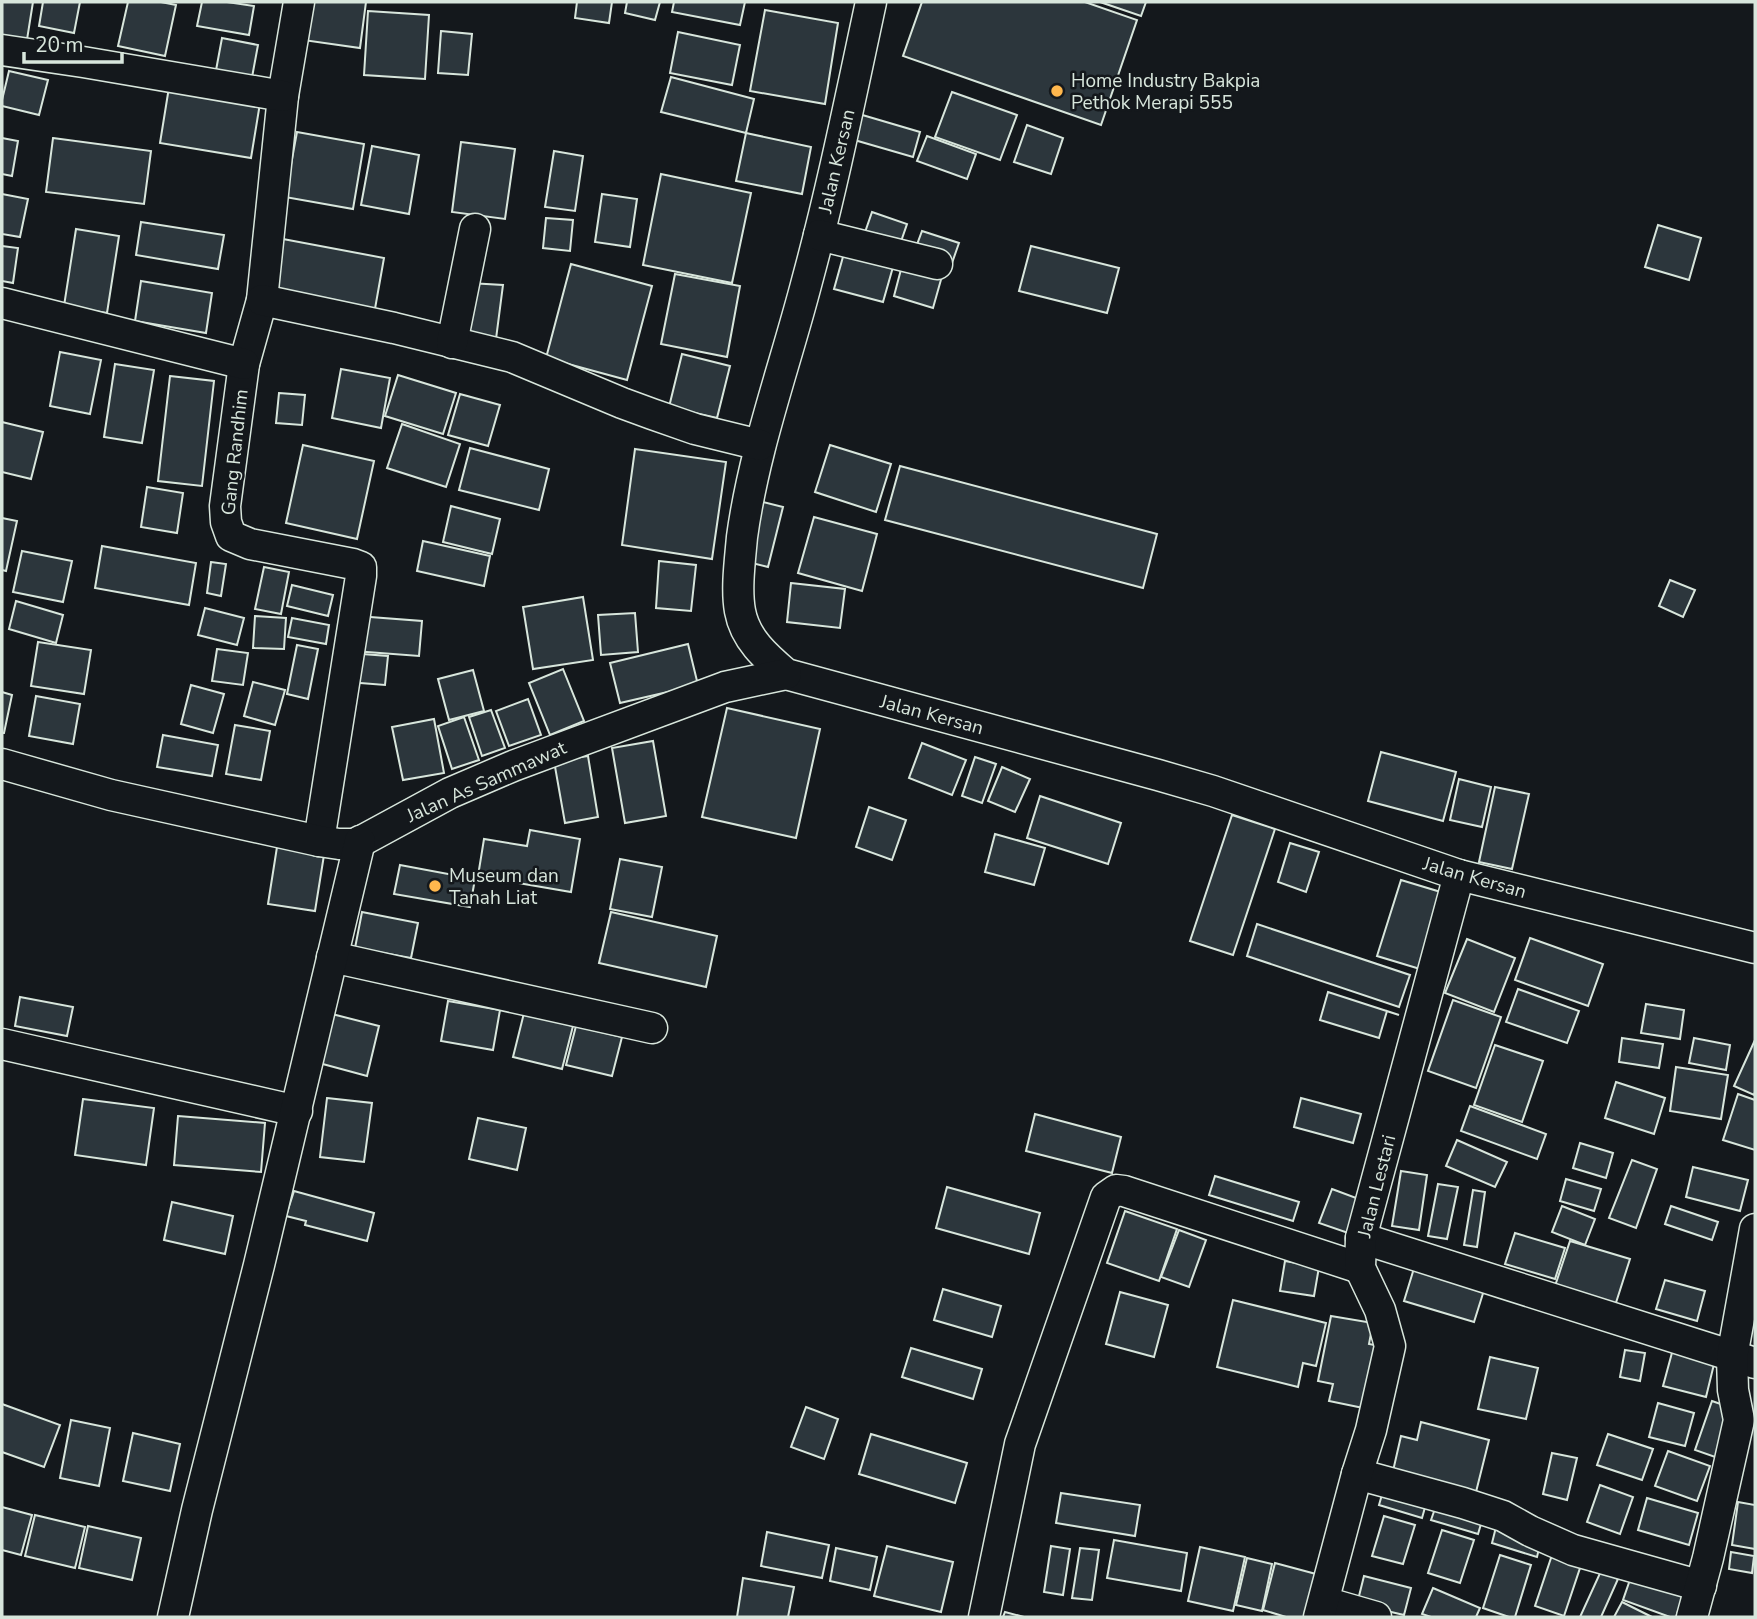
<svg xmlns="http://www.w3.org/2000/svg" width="1757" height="1619" font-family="'Nunito Sans',sans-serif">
	<rect width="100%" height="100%" fill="#14181c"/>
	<g fill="#2c363c" stroke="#d8e6dc" stroke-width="2">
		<path d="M2 2H33L26 46 2 43Z"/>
		<path d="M43 2H80L74 33 39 26Z"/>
		<path d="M128 2H161L176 5 165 56 118 46Z"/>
		<path d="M202 2H227L254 6 249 35 197 26Z"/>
		<path d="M308 2H366L360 48 303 40Z"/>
		<path d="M577 2H612L609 23 575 18Z"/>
		<path d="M627 2H660L655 20 625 13Z"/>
		<path d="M674 2H745L740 25 672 12Z"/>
		<path d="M922 2H1085L1137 20 1101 125 903 56Z"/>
		<path d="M1100 2H1146L1141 16Z"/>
		<path d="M765 10 838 23 825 104 750 91Z"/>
		<path d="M368 11 429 15 425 79 364 75Z"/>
		<path d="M441 31 472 34 468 75 438 73Z"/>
		<path d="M678 32 740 45 732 85 670 73Z"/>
		<path d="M222 38 258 45 250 88 214 81Z"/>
		<path d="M9 71 48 80 39 115 2 106V100Z"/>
		<path d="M671 77 754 99 746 133 661 112Z"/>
		<path d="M170 81 261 97 251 158 160 143Z"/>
		<path d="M952 92 1017 115 1000 160 935 137Z"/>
		<path d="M859 114 920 132 913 157 851 139Z"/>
		<path d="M1027 125 1063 138 1051 174 1014 162Z"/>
		<path d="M297 132 364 144 353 209 285 197Z"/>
		<path d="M746 133 811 147 802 194 736 181Z"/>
		<path d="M927 136 976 154 967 179 917 161Z"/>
		<path d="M2 138 18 141 12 176 2 174Z"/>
		<path d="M53 138 151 151 144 204 46 192Z"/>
		<path d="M461 142 515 149 505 219 452 212Z"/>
		<path d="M372 146 419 155 409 214 361 205Z"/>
		<path d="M554 151 583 156 575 211 545 207Z"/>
		<path d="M661 174 751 193 732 283 643 265Z"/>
		<path d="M2 194 28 199 20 237 2 234Z"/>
		<path d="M602 194 637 199 630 247 595 242Z"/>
		<path d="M872 212 907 224 897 253 862 241Z"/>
		<path d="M546 218 573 220 570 251 543 248Z"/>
		<path d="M141 222 224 235 218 269 136 255Z"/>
		<path d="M1658 225 1701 238 1689 280 1645 267Z"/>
		<path d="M76 229 119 236 107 313 64 306Z"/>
		<path d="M922 231 959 243 952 263 915 250Z"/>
		<path d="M283 239 384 258 373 320 271 301Z"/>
		<path d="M2 246 18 248 13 283 2 281Z"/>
		<path d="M846 246 895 260 883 302 834 289Z"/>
		<path d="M1031 246 1119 268 1107 313 1019 291Z"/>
		<path d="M904 258 944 269 933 308 894 296Z"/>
		<path d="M571 264 652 286 627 380 546 358Z"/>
		<path d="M675 274 740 286 727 357 661 344Z"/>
		<path d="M141 281 212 293 206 333 135 321Z"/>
		<path d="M469 283 503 285 496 339 464 331Z"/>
		<path d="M60 352 101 360 90 414 50 406Z"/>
		<path d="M682 354 730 366 717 418 669 407Z"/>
		<path d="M115 364 154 370 142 443 104 437Z"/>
		<path d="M341 369 390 378 381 428 332 418Z"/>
		<path d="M398 375 456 393 443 434 385 416Z"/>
		<path d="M170 376 214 381 202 486 158 481Z"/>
		<path d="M279 393 305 395 302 425 276 423Z"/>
		<path d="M460 394 500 405 488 446 448 435Z"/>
		<path d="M2 422 43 432 31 479 2 472Z"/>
		<path d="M402 424 460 444 446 487 387 468Z"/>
		<path d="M303 445 374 461 357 539 286 523Z"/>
		<path d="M830 445 891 464 876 512 815 492Z"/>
		<path d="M470 448 549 469 539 510 459 490Z"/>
		<path d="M635 449 726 462 712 559 622 545Z"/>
		<path d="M900 466 1157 534 1143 588 885 520Z"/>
		<path d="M147 487 183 493 177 533 141 527Z"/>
		<path d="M755 500 783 507 768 567 740 560Z"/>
		<path d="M451 506 500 519 492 554 443 542Z"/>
		<path d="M814 517 877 534 862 591 798 573Z"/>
		<path d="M2 518 17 521 6 571 2 570Z"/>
		<path d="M423 541 490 556 484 586 417 571Z"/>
		<path d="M102 546 196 563 189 605 95 588Z"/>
		<path d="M22 551 72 561 63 602 13 592Z"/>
		<path d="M659 561 696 565 691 611 656 608Z"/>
		<path d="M211 562 226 564 221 596 207 593Z"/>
		<path d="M264 567 289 572 281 614 255 609Z"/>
		<path d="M1670 580 1695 590 1683 617 1659 606Z"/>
		<path d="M791 583 845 589 840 628 787 622Z"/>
		<path d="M292 585 333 595 328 616 287 606Z"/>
		<path d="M583 597 593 660 533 669 523 607Z"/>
		<path d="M16 601 63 615 56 643 9 629Z"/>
		<path d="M205 608 244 618 237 645 198 635Z"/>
		<path d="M635 613 638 652 601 655 598 615Z"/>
		<path d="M255 616 286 618 284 649 253 648Z"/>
		<path d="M357 616 422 621 419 656 354 651Z"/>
		<path d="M292 618 329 625 326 644 288 637Z"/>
		<path d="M38 642 91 650 84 694 31 686Z"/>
		<path d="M688 644 698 685 620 703 610 663Z"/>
		<path d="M297 645 318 649 308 699 287 694Z"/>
		<path d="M217 649 248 653 243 685 212 681Z"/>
		<path d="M349 653 388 656 385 685 348 682Z"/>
		<path d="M563 669 584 721 550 735 529 683Z"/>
		<path d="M473 670 484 711 449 720 438 679Z"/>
		<path d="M253 682 285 690 275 725 244 716Z"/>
		<path d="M191 685 224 694 213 733 181 724Z"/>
		<path d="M2 692 12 695 4 733H2Z"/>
		<path d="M36 696 80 704 73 744 29 736Z"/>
		<path d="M528 699 541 735 509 746 496 711Z"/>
		<path d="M727 708 820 729 796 838 702 817Z"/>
		<path d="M491 710 505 748 482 756 469 717Z"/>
		<path d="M464 717 479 760 452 769 438 726Z"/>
		<path d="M434 719 444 773 403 780 392 727Z"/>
		<path d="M235 725 270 731 261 780 226 774Z"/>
		<path d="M163 735 218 745 212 776 157 767Z"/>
		<path d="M653 741 666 816 625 823 612 748Z"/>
		<path d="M922 743 966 760 952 795 909 778Z"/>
		<path d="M1381 752 1456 772 1443 821 1368 801Z"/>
		<path d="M588 756 598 817 565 823 554 761Z"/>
		<path d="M975 757 996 764 982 803 962 796Z"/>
		<path d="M1002 767 1030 779 1015 812 988 801Z"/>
		<path d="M1459 779 1491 787 1482 827 1450 820Z"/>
		<path d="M1495 787 1529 794 1512 869 1479 862Z"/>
		<path d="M1040 796 1121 823 1108 864 1027 838Z"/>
		<path d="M869 807 906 820 892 860 856 847Z"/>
		<path d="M1232 815 1275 829 1233 955 1190 941Z"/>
		<path d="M530 830 580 839 571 892 478 876 484 839 527 846Z"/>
		<path d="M995 834 1045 848 1034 885 985 872Z"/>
		<path d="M1290 843 1319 852 1306 892 1278 882Z"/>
		<path d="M277 847 324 855 315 911 268 904Z"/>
		<path d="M620 859 662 867 652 917 610 909Z"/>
		<path d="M400 865 475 879 470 907 394 894Z"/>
		<path d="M1401 880 1444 893 1420 969 1377 956Z"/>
		<path d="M362 912 418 923 411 958 355 948Z"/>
		<path d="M611 912 717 936 706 987 599 963Z"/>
		<path d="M1257 924 1410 975 1399 1007 1247 956Z"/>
		<path d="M1530 938 1603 964 1588 1006 1515 980Z"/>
		<path d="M1467 939 1515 958 1494 1012 1445 993Z"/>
		<path d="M1518 989 1579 1011 1567 1043 1506 1022Z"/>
		<path d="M1328 992 1399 1015 1387 1011 1379 1038 1320 1020Z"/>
		<path d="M20 997 73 1007 67 1036 15 1026Z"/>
		<path d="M1453 1000 1501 1017 1476 1088 1428 1071Z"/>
		<path d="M448 1001 500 1010 493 1050 441 1041Z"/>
		<path d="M1646 1004 1684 1010 1680 1039 1641 1033Z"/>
		<path d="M524 1013 573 1026 562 1069 513 1057Z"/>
		<path d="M332 1014 379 1026 367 1076 319 1063Z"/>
		<path d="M576 1026 622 1037 612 1076 566 1065Z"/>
		<path d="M1622 1038 1663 1044 1659 1068 1619 1062Z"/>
		<path d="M1694 1038 1730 1045 1726 1070 1689 1063Z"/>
		<path d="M1755 1040V1092L1754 1095 1734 1086Z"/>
		<path d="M1495 1045 1543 1061 1522 1122 1474 1105Z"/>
		<path d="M1676 1067 1728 1075 1721 1119 1670 1111Z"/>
		<path d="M1616 1082 1665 1098 1654 1134 1605 1118Z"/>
		<path d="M1738 1094 1755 1100V1150L1723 1140Z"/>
		<path d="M327 1098 372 1103 364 1162 320 1157Z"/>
		<path d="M1301 1098 1361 1114 1353 1143 1294 1127Z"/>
		<path d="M83 1099 154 1108 146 1165 75 1155Z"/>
		<path d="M1470 1106 1546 1134 1537 1159 1461 1131Z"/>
		<path d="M1035 1114 1121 1137 1112 1173 1026 1151Z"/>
		<path d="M178 1116 265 1123 261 1172 174 1165Z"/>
		<path d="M478 1118 526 1128 517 1170 469 1159Z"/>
		<path d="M1457 1140 1507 1162 1495 1187 1446 1166Z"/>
		<path d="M1580 1143 1613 1153 1606 1178 1573 1168Z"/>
		<path d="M1632 1160 1657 1169 1636 1228 1609 1218Z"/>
		<path d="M1693 1167 1748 1180 1740 1211 1686 1197Z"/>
		<path d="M1401 1171 1427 1175 1419 1230 1392 1226Z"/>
		<path d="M1215 1176 1299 1202 1293 1221 1209 1195Z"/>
		<path d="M1566 1179 1601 1189 1594 1211 1560 1201Z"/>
		<path d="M1438 1184 1458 1187 1447 1239 1428 1236Z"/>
		<path d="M947 1187 1040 1213 1029 1254 936 1228Z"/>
		<path d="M1332 1189 1367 1202 1354 1235 1319 1223Z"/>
		<path d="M1473 1190 1485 1192 1477 1247 1464 1245Z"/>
		<path d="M294 1191 374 1213 367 1241 305 1225 306 1221 286 1216Z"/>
		<path d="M172 1202 233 1216 225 1254 164 1240Z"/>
		<path d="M1562 1206 1595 1219 1585 1245 1552 1232Z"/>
		<path d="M1671 1206 1718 1222 1712 1240 1665 1224Z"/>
		<path d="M1125 1211 1177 1229 1159 1281 1107 1263Z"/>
		<path d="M1179 1230 1206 1240 1189 1287 1161 1277Z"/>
		<path d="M1515 1233 1565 1248 1555 1279 1505 1264Z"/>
		<path d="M1570 1241 1630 1259 1613 1312 1553 1292Z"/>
		<path d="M1285 1261 1319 1267 1314 1296 1280 1291Z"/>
		<path d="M1415 1265 1485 1287 1474 1322 1404 1301Z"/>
		<path d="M1665 1280 1705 1291 1697 1321 1656 1309Z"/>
		<path d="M943 1289 1001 1306 992 1337 934 1320Z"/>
		<path d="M1120 1292 1168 1305 1154 1357 1106 1344Z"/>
		<path d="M1233 1300 1326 1323 1316 1366 1303 1363 1298 1387 1217 1367Z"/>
		<path d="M1331 1316 1373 1323 1369 1344 1385 1347 1373 1410 1329 1401 1333 1384 1318 1381Z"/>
		<path d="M911 1348 982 1369 973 1399 902 1377Z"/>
		<path d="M1673 1349 1715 1360 1706 1397 1663 1386Z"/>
		<path d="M1625 1350 1645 1353 1640 1381 1620 1377Z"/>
		<path d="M1490 1357 1538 1368 1526 1419 1478 1409Z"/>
		<path d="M1712 1401 1735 1409 1718 1458 1695 1450Z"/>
		<path d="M1658 1403 1694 1413 1685 1446 1649 1437Z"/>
		<path d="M2 1404 60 1425 44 1467 2 1452Z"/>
		<path d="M806 1407 838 1419 824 1459 791 1447Z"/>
		<path d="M71 1420 110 1428 99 1486 60 1478Z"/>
		<path d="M1421 1422 1489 1440 1474 1500 1393 1471 1401 1436 1417 1440Z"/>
		<path d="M133 1433 180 1444 170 1491 123 1481Z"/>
		<path d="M871 1434 967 1463 955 1503 859 1474Z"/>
		<path d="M1608 1434 1653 1449 1642 1480 1597 1465Z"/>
		<path d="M1668 1451 1710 1466 1697 1501 1655 1486Z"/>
		<path d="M1552 1453 1577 1458 1567 1500 1543 1494Z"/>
		<path d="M1385 1484 1428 1497 1422 1518 1379 1505Z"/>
		<path d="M1600 1485 1633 1497 1620 1534 1587 1522Z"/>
		<path d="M1061 1493 1140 1505 1135 1536 1056 1523Z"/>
		<path d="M1647 1498 1698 1513 1689 1545 1638 1530Z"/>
		<path d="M1438 1500 1484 1514 1478 1534 1431 1520Z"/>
		<path d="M1738 1502 1755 1505V1549L1732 1545Z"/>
		<path d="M2 1507 32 1515 21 1555 2 1550Z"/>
		<path d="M35 1515 85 1527 75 1568 25 1556Z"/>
		<path d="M1384 1516 1415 1525 1403 1564 1372 1556Z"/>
		<path d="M88 1526 141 1538 132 1580 79 1568Z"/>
		<path d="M1496 1527 1541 1540 1537 1557 1492 1543Z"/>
		<path d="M1442 1530 1474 1540 1460 1583 1428 1573Z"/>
		<path d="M767 1532 829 1545 822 1578 761 1566Z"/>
		<path d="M1114 1540 1187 1553 1181 1591 1107 1578Z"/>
		<path d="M887 1546 953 1562 941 1612 874 1596Z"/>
		<path d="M1051 1546 1070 1549 1063 1595 1044 1592Z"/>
		<path d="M1200 1547 1245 1557 1233 1611 1188 1601Z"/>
		<path d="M836 1548 877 1557 870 1590 830 1581Z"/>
		<path d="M1080 1548 1099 1550 1092 1600 1072 1598Z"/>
		<path d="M1553 1552 1582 1562 1564 1616 1535 1606Z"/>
		<path d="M1731 1552 1754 1556 1752 1573 1729 1569Z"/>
		<path d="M1500 1555 1531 1565 1515 1617H1509L1483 1608Z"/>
		<path d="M1247 1558 1272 1564 1262 1611 1236 1605Z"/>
		<path d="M1275 1563 1316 1574 1306 1617H1286L1263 1610Z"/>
		<path d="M1601 1571 1618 1579 1601 1617H1580Z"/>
		<path d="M1633 1571 1685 1591 1676 1617H1670L1623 1600Z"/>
		<path d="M1364 1576 1411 1588 1404 1615 1357 1604Z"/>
		<path d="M743 1578 794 1587 788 1617H737Z"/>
		<path d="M1433 1588 1480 1608 1476 1617H1431L1422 1614Z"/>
		<path d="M1622 1602 1652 1617H1614Z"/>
		<path d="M1005 1612 1024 1617H1003Z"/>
	</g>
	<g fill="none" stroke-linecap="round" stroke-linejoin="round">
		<defs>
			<g id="minor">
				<path d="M299 2 283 96 262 300 244 364 225 506 226 522 231 536 250 544 353 564 361 567V576L319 841"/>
				<path d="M871 2C851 95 832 189 807 281 785 366 754 449 742 537 740 560 736 589 740 611 745 639 766 657 786 674L1158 775 1213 791 1459 875 1755 948"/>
				<path d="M2 50 83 62 283 96"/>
				<path d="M819 235 937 264"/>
				<path d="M262 300 394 328 512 357 622 403 652 414 695 429 760 445"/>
				<path d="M2 303 244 364"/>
				<path d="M452 343 475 229"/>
				<path d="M2 764 111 795 319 841 339 844H356L450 793 513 766 725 687 786 674"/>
				<path d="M332 957 652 1028"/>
				<path d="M2 1044 297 1111"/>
				<path d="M1361 1238 1755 1363"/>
				<path d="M1357 1474 1463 1503 1503 1516 1530 1531 1573 1550 1701 1586"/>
				<path d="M1324 1602 1376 1617"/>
				<path d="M173 1617 197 1510 259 1265 360 841"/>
				<path d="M984 1617 1020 1444 1106 1197 1116 1190 1124 1191 1360 1268"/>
				<path d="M1319 1617 1357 1474 1371 1430 1390 1346 1380 1310 1360 1268 1361 1238 1459 875"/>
				<path d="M1692 1617 1708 1558 1739 1420 1733 1390 1732 1357 1755 1229"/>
			</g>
		</defs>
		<use href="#minor" stroke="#d8e6dc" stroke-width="33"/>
		<use href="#minor" stroke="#14181c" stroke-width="30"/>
	</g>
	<g fill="#ffb74d" stroke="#14181c" stroke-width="2.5">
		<circle cx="1057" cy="91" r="7"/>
		<circle cx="435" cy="886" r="7"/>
	</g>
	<g text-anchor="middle" stroke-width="5" stroke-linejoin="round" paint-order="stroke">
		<g font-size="19" fill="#d8e6dc" stroke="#14181c" text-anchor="start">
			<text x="1071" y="87">Home Industry Bakpia<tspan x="1071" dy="22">Pethok Merapi 555</tspan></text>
			<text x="449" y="882">Museum dan<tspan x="449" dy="22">Tanah Liat</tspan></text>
		</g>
		<g font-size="19" fill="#d8e6dc" stroke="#14181c">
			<text transform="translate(836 161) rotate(-77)" y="7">Jalan Kersan</text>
			<text transform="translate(234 452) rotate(-84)" y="7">Gang Randhim</text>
			<text transform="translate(932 714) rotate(15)" y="7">Jalan Kersan</text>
			<text transform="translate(486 781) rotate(-24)" y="7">Jalan As Sammawat</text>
			<text transform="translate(1475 877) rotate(16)" y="7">Jalan Kersan</text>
			<text transform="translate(1376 1186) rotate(-76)" y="7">Jalan Lestari</text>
		</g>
	</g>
	<rect width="1757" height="1619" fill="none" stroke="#d8e6dc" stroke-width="7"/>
	<path d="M24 52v10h98v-10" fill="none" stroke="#d8e6dc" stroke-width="3.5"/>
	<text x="35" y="52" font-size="21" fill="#d8e6dc" stroke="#14181c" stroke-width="5" paint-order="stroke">20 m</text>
</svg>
